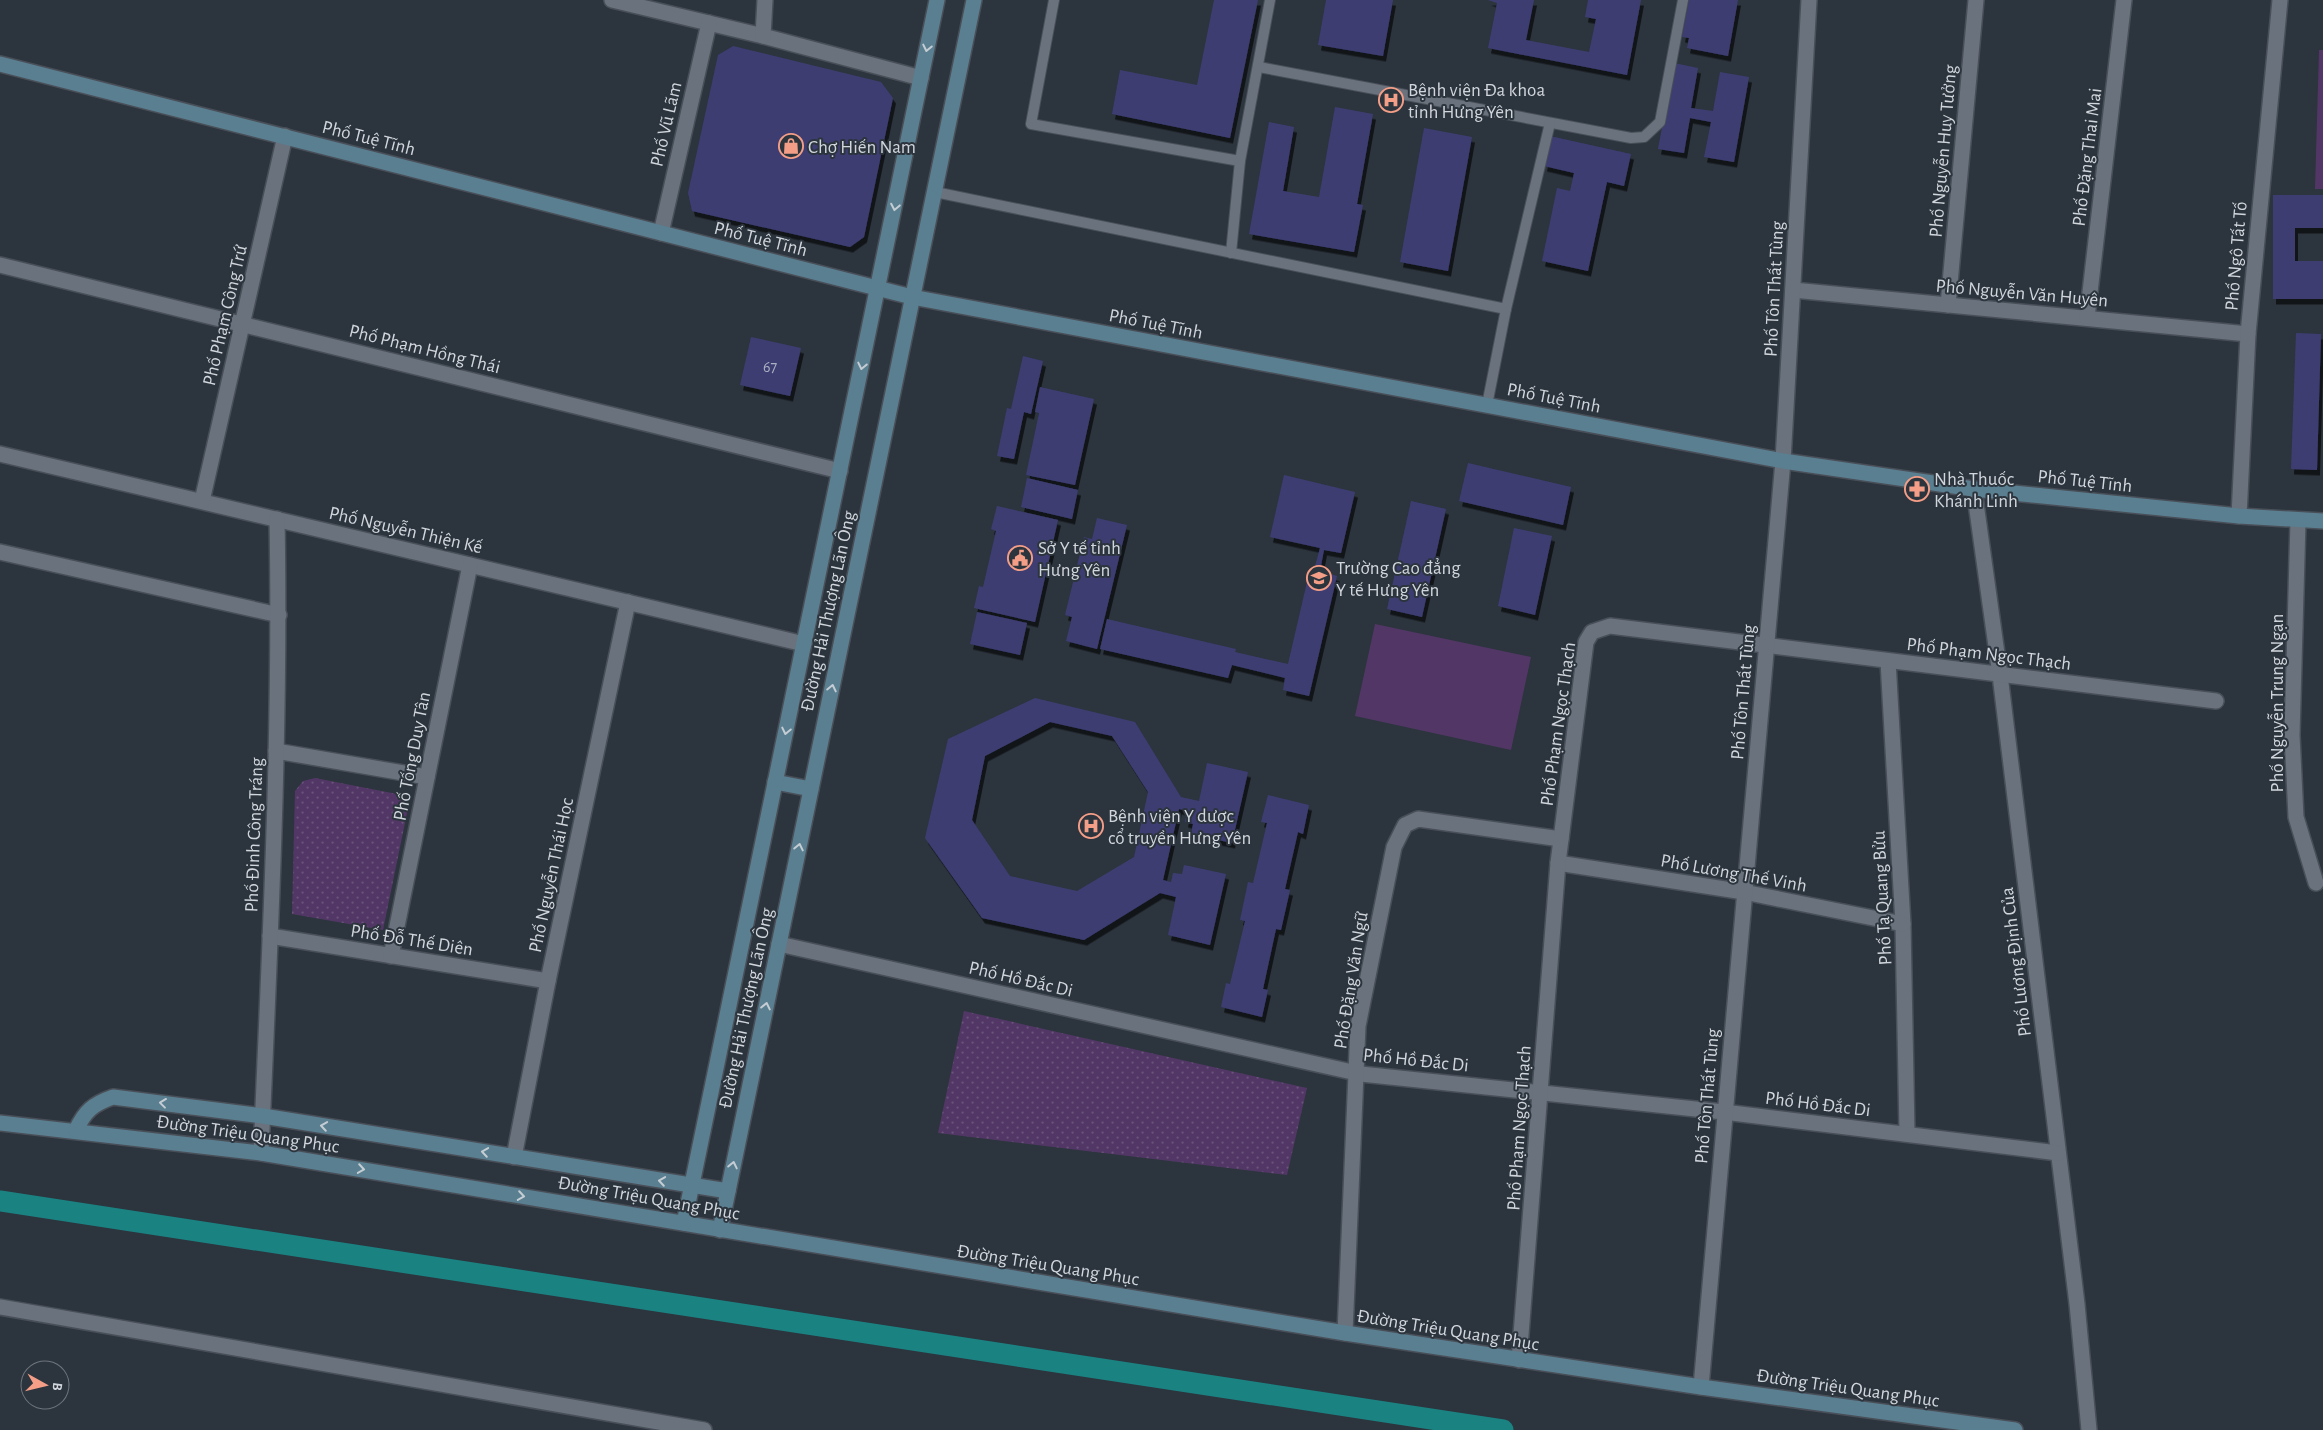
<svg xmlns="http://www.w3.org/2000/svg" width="2323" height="1430" font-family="'Alegreya Sans',sans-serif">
	<defs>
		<pattern id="green-dots" width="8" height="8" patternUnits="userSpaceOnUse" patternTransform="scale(1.25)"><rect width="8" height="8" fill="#523766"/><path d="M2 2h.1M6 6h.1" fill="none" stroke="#6a537b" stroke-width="1.8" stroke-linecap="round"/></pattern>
		<filter id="shadow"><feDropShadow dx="3" dy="5.5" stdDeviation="0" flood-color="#0009"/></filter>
	</defs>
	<rect width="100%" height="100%" fill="#2c343d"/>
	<g fill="url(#green-dots)">
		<path d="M315 778 397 794 407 801 408 808 383 930 292 914 295 791 303 781Z"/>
		<path d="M964 1011 1307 1088 1287 1175 938 1133Z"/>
	</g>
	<g fill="#523766">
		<path d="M2319 50H2323V189H2315Z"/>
		<path d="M1375 624 1531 657 1511 750 1355 716Z"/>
	</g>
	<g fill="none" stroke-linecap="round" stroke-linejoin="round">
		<path stroke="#1b8282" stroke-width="21" d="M0 1201 1503 1430"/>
	</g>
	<g fill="#3d3d72" fill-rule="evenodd" filter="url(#shadow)">
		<path d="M1214 0H1258L1230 138 1112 114 1120 70 1197 85Z"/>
		<path d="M1326 0H1393L1383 56 1318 45Z"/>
		<path d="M1488 0H1534L1526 40 1589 52 1596 19 1585 17 1588 0H1641L1627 75 1488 48 1497 3Z"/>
		<path d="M1689 0H1738L1728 56 1687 48 1689 38 1682 37Z"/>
		<path d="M733 46 881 82 893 98 864 237 850 247 692 211 688 193 718 55Z"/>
		<path d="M1674 63 1698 68 1691 108 1713 111 1720 72 1749 77 1734 162 1704 157 1711 122 1690 118 1684 153 1658 149Z"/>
		<path d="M1335 107 1373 114 1357 204 1363 205 1354 252 1249 234 1269 122 1294 127 1283 191 1319 197Z"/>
		<path d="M1424 128 1472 137 1448 271 1400 262Z"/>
		<path d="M1550 136 1631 154 1624 186 1607 182 1588 271 1542 261 1557 188 1570 191 1574 173 1544 166Z"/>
		<path d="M2273 195H2323V228H2295V261H2323V299H2273Z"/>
		<path d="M2296 333 2321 334 2317 470 2291 469Z"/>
		<path d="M751 337 801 348 790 396 740 385Z"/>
		<path d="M1023 356 1043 361 1031 414 1024 412 1014 459 997 456 1007 408 1011 409Z"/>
		<path d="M1040 387 1094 399 1075 485 1026 475 1039 413 1035 412Z"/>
		<path d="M1468 463 1571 487 1563 525 1459 501Z"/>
		<path d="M1284 475 1355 492 1341 553 1324 550 1320 571 1337 576 1309 696 1283 690 1285 678 1232 665 1228 678 1100 649 1107 619 1236 649 1235 652 1288 664 1310 569 1314 570 1320 548 1270 537Z"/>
		<path d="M1027 478 1078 490 1072 519 1021 507Z"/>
		<path d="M1411 501 1446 509 1422 617 1387 609Z"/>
		<path d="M997 506 1058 520 1035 622 974 608 979 586 983 587 996 531 991 529Z"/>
		<path d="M1097 518 1127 525 1097 649 1066 641 1072 617 1065 615 1084 537 1092 539Z"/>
		<path d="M1514 528 1552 536 1535 615 1498 606Z"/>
		<path d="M977 612 1027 623 1020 655 970 644Z"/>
		<path d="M1035 698 1135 722 1181 797 1199 801 1207 763 1248 772 1232 843 1191 834 1193 824 1185 822 1187 811 1179 809 1163 880 1171 882 1173 873 1182 874 1184 865 1226 874 1210 945 1168 935 1176 897 1160 893 1084 940 982 918 925 838 948 739ZM1050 722 1112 736 1148 792 1134 857 1077 891 1010 876 972 820 985 756Z"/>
		<path d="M1268 795 1309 805 1303 834 1298 832 1285 889 1290 890 1281 930 1276 929 1263 989 1268 990 1262 1017 1221 1007 1226 983 1230 984 1245 921 1240 920 1248 882 1253 883 1267 823 1261 822Z"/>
	</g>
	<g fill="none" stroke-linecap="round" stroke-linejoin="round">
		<defs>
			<g id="lane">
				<path d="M1054 0 1031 124 1240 161"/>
				<path d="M1259 67 1631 138 1644 137 1660 122 1683 0"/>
				<path d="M935 192 1506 309"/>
				<path d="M1231 253 1240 161 1270 0"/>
				<path d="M1487 405 1506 309 1550 123"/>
			</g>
			<g id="street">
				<path d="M612 0 763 36 921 78"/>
				<path d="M763 36 765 0"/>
				<path d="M661 233 709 23"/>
				<path d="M0 265 840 471"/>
				<path d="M1793 290 2248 334"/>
				<path d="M1948 305 1976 0"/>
				<path d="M2087 318 2124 0"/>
				<path d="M0 454 804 644"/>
				<path d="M1974 489 2000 675 2077 1304 2089 1430"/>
				<path d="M202 501 285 136"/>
				<path d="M2239 516 2248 334 2280 0"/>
				<path d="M2298 521 2292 735 2296 817 2316 883"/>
				<path d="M0 552 279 615"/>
				<path d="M1888 661 1903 924 1907 1133"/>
				<path d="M276 751 427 777"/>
				<path d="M1558 863 1744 892 1903 924"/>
				<path d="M270 936 548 981"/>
				<path d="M779 944 1361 1074 1724 1112 2058 1153"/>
				<path d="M391 956 470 565"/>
				<path d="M261 1153C270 942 281 730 277 519"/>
				<path d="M514 1157 548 981 628 602"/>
				<path d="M0 1307 704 1430"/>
				<path d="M1345 1333 1358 1026 1394 847 1405 825 1418 819 1561 839"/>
				<path d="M1519 1360 1558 863 1586 642 1592 632 1610 626 2216 701"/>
				<path d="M1701 1387 1783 461 1809 0"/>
			</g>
			<g id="secondary">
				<path d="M0 64 912 297 1783 461 1974 489 2239 516 2323 521"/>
				<path d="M775 782 811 789"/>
				<path d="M0 1123 261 1153 1345 1333 1701 1387 2015 1430"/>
				<path d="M76 1130C85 1111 93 1104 113 1097L263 1116 728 1191"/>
				<path d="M684 1223 937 0"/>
				<path d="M720 1230 974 0"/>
			</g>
		</defs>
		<use href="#lane" stroke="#494f58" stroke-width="12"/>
		<use href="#street" stroke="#494f58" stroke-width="18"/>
		<use href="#secondary" stroke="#494f58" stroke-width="18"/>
		<use href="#lane" stroke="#69727d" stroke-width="10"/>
		<use href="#street" stroke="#69727d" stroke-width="15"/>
		<use href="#secondary" stroke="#5a7f90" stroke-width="15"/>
	</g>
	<defs><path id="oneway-chevron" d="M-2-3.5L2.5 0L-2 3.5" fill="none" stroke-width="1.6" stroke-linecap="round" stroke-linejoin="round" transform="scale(1.25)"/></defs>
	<g stroke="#c5cdd4">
		<use href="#oneway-chevron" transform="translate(927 48) rotate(102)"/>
		<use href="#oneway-chevron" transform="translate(895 207) rotate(101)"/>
		<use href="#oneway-chevron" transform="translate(862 366) rotate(102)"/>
		<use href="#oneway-chevron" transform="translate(832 688) rotate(-78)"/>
		<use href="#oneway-chevron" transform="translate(786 731) rotate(102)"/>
		<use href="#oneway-chevron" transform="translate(799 847) rotate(-78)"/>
		<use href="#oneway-chevron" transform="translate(766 1006) rotate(-78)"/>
		<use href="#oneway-chevron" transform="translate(163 1103) rotate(-173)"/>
		<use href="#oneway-chevron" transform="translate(324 1126) rotate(-171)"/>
		<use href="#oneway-chevron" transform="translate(485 1152) rotate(-171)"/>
		<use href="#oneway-chevron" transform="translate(733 1165) rotate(-78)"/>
		<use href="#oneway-chevron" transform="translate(361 1169) rotate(9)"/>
		<use href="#oneway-chevron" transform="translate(662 1181) rotate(-171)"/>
		<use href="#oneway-chevron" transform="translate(521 1196) rotate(9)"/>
	</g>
	<defs>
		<symbol id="hospital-ring" viewBox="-11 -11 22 22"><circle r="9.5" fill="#2c343d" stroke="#f49e87" stroke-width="1.5"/><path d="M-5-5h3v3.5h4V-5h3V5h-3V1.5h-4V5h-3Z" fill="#f49e87"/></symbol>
		<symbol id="shop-ring" viewBox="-11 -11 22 22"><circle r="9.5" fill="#2c343d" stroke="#f49e87" stroke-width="1.5"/><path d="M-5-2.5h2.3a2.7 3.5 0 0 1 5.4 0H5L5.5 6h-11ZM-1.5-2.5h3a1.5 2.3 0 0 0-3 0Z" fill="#f49e87"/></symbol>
		<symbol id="pharmacy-ring" viewBox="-11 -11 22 22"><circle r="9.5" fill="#2c343d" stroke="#f49e87" stroke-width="1.5"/><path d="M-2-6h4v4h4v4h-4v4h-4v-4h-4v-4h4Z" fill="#f49e87"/></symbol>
		<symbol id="civic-ring" viewBox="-11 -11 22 22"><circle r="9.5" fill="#2c343d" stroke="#f49e87" stroke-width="1.5"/><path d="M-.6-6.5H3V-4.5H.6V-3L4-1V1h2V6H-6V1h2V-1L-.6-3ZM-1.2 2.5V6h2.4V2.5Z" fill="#f49e87"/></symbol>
		<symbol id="university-ring" viewBox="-11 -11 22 22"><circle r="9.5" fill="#2c343d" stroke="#f49e87" stroke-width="1.5"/><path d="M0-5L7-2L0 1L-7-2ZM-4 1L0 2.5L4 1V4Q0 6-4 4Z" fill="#f49e87"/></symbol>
	</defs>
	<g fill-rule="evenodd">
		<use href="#hospital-ring" x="1377" y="86" width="28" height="28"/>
		<use href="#shop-ring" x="777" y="132" width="28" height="28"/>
		<use href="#pharmacy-ring" x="1903" y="475" width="28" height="28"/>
		<use href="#civic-ring" x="1006" y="544" width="28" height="28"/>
		<use href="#university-ring" x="1305" y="564" width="28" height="28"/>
		<use href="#hospital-ring" x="1077" y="812" width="28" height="28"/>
	</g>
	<g text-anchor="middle" stroke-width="4" stroke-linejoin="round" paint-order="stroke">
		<g font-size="16" fill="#acb0c2">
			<text x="770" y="372">67</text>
		</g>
		<g font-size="19" fill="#d1d6dc" stroke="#2c343d" text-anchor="start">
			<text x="1408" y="96">Bệnh viện Đa khoa<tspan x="1408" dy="22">tỉnh Hưng Yên</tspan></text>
			<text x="808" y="153">Chợ Hiến Nam</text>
			<text x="1934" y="485">Nhà Thuốc<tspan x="1934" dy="22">Khánh Linh</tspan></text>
			<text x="1038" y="554">Sở Y tế tỉnh<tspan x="1038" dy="22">Hưng Yên</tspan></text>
			<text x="1336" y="574">Trường Cao đẳng<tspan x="1336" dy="22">Y tế Hưng Yên</tspan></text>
			<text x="1108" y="822">Bệnh viện Y dược<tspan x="1108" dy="22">cổ truyền Hưng Yên</tspan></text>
		</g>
		<g font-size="19" fill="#d1d6dc" stroke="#2c343d">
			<text transform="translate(665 124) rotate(-77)" y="7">Phố Vũ Lãm</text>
			<text transform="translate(369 137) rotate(14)" y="7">Phố Tuệ Tĩnh</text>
			<text transform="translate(1942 151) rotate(-85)" y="7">Phố Nguyễn Huy Tưởng</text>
			<text transform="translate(2086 157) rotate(-83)" y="7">Phố Đặng Thai Mai</text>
			<text transform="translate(761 238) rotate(14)" y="7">Phố Tuệ Tĩnh</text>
			<text transform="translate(2235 256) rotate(-85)" y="7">Phố Ngô Tất Tố</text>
			<text transform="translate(1773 289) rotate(-87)" y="7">Phố Tôn Thất Tùng</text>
			<text transform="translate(2022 292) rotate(5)" y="7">Phố Nguyễn Văn Huyên</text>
			<text transform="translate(224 315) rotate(-77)" y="7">Phố Phạm Công Trứ</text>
			<text transform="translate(1156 323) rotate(11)" y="7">Phố Tuệ Tĩnh</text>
			<text transform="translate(425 348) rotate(14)" y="7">Phố Phạm Hồng Thái</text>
			<text transform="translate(1554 397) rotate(11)" y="7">Phố Tuệ Tĩnh</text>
			<text transform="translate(2085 480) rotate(6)" y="7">Phố Tuệ Tĩnh</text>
			<text transform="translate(406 529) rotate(13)" y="7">Phố Nguyễn Thiện Kế</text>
			<text transform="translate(827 611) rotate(-78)" y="7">Đường Hải Thượng Lãn Ông</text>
			<text transform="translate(1989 653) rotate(7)" y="7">Phố Phạm Ngọc Thạch</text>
			<text transform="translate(1742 692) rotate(-85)" y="7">Phố Tôn Thất Tùng</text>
			<text transform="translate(2276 703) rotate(-90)" y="7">Phố Nguyễn Trung Ngạn</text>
			<text transform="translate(1557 724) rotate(-82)" y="7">Phố Phạm Ngọc Thạch</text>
			<text transform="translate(411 756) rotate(-79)" y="7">Phố Tống Duy Tân</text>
			<text transform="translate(253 835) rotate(-88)" y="7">Phố Đinh Công Tráng</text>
			<text transform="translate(1734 872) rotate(10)" y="7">Phố Lương Thế Vinh</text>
			<text transform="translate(550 875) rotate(-78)" y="7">Phố Nguyễn Thái Học</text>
			<text transform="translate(1881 898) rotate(-93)" y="7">Phố Tạ Quang Bửu</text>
			<text transform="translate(412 939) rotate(9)" y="7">Phố Đỗ Thế Diên</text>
			<text transform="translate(2015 962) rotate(-97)" y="7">Phố Lương Định Của</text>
			<text transform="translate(1021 978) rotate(13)" y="7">Phố Hồ Đắc Di</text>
			<text transform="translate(1350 980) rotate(-81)" y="7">Phố Đặng Văn Ngữ</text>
			<text transform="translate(745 1008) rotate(-78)" y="7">Đường Hải Thượng Lãn Ông</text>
			<text transform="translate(1416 1059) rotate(6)" y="7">Phố Hồ Đắc Di</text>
			<text transform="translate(1706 1096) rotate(-85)" y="7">Phố Tôn Thất Tùng</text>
			<text transform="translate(1818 1103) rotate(7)" y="7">Phố Hồ Đắc Di</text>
			<text transform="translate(1518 1128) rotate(-86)" y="7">Phố Phạm Ngọc Thạch</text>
			<text transform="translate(248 1133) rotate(8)" y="7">Đường Triệu Quang Phục</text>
			<text transform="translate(649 1197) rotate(10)" y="7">Đường Triệu Quang Phục</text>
			<text transform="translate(1048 1264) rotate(9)" y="7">Đường Triệu Quang Phục</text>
			<text transform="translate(1448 1329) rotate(9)" y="7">Đường Triệu Quang Phục</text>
			<text transform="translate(1848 1387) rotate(8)" y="7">Đường Triệu Quang Phục</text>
		</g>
	</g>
	<g transform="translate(45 1385) rotate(98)"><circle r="24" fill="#2c343d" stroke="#6e757d"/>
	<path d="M0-4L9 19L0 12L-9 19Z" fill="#f49e87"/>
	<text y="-8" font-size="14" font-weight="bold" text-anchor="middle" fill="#d1d6dc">B</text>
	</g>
</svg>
